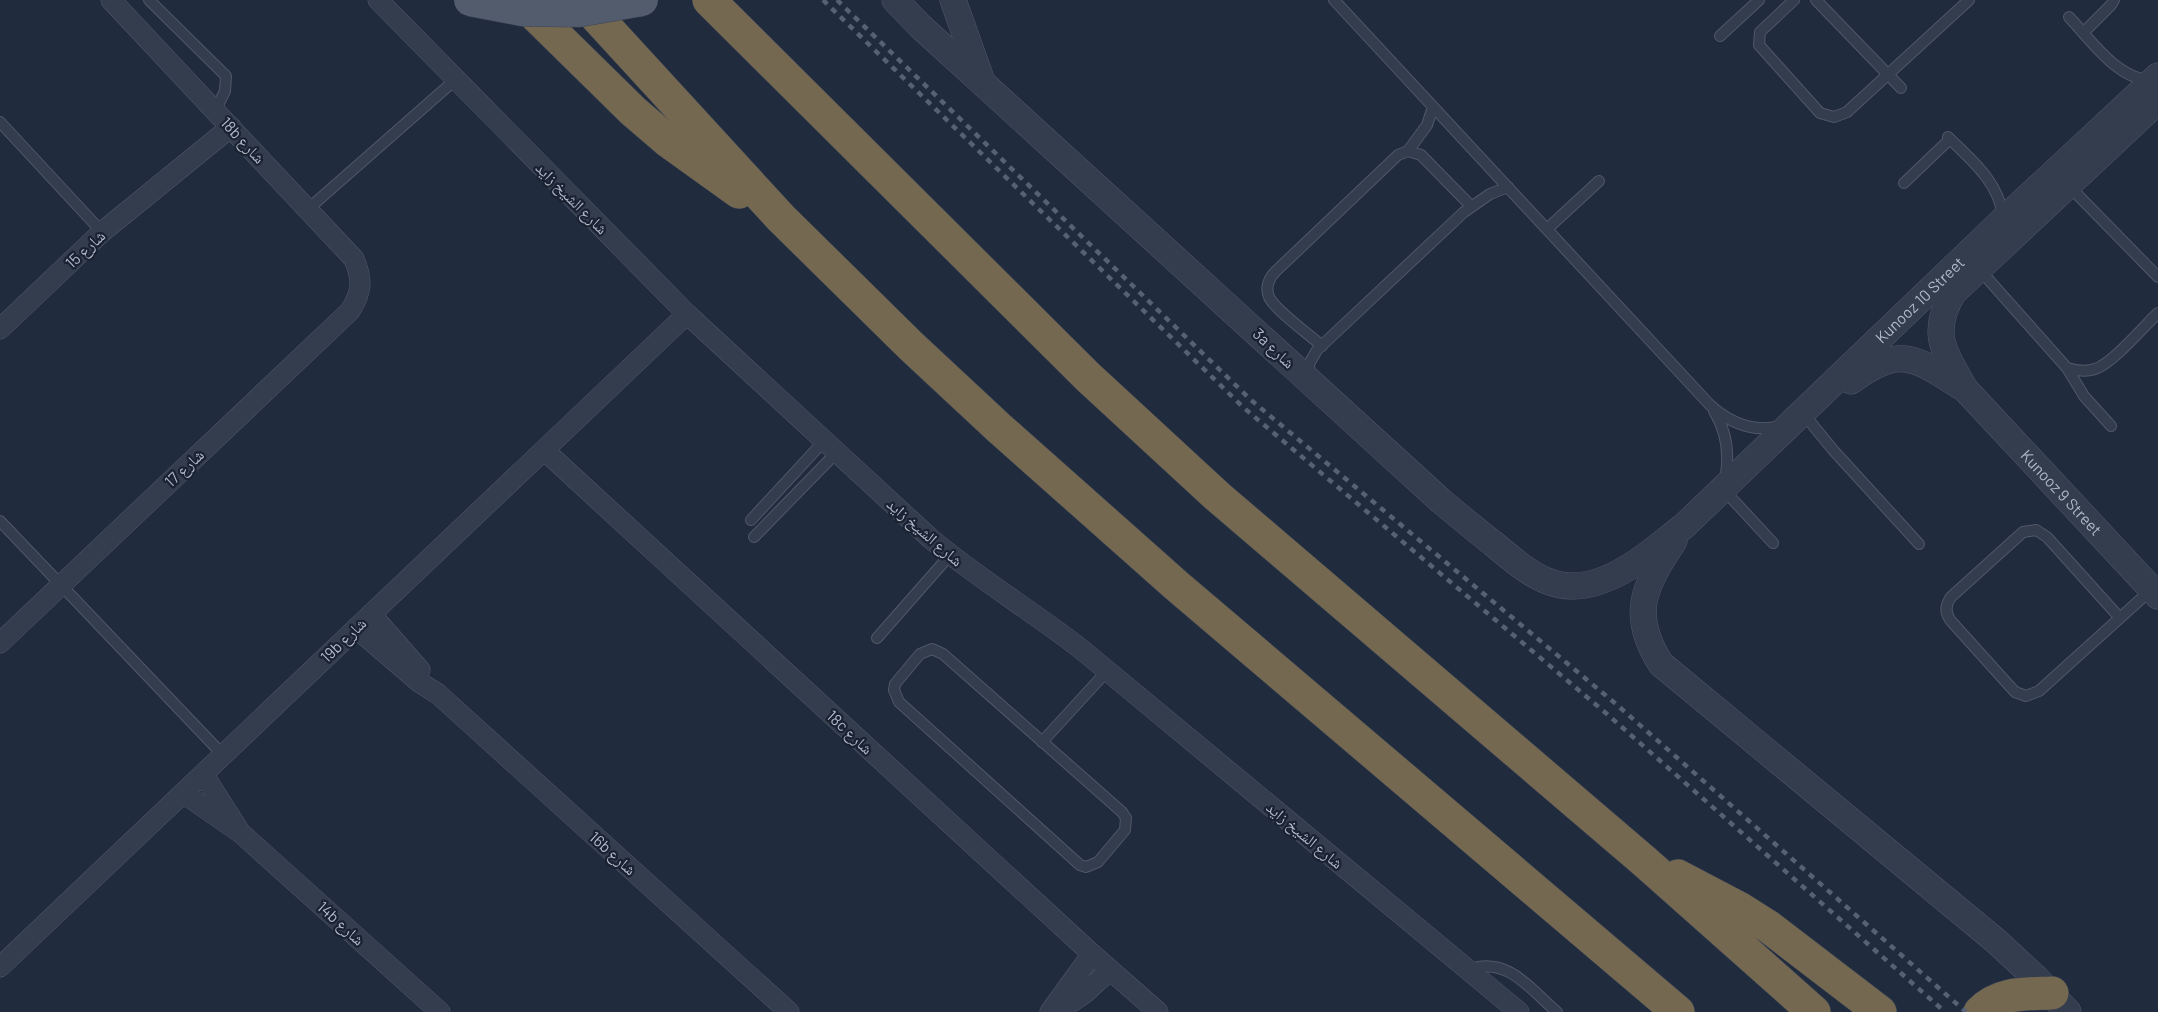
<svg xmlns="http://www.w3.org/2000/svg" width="2158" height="1012" font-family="Barlow,'Noto Naskh Arabic',sans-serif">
	<rect width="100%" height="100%" fill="#202b3d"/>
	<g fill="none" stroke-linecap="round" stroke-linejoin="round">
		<defs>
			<g id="service">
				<path d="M149 0 226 76 225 91 215 111"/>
				<path d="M1334 0 1710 405C1730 423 1753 433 1780 426"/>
				<path d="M1794 0 1760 32 1759 45 1820 113 1834 117 1847 112 1969 0"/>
				<path d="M1816 0 1901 88"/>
				<path d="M2069 17C2090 39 2117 79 2150 80"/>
				<path d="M2084 32 2111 5 2114 0"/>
				<path d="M1720 36 1759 0"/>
				<path d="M0 122 102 232"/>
				<path d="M1948 137C1972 161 1998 181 2003 216"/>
				<path d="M1408 151 1427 125 1433 107"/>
				<path d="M1904 183 1950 139"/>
				<path d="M2068 185 2158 277"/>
				<path d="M307 210 455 80"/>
				<path d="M1547 229 1599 181"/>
				<path d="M1979 269 2067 368C2077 371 2086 372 2095 369 2113 363 2143 327 2158 313"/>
				<path d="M1322 346C1310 335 1275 310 1269 297 1265 287 1269 278 1276 271L1398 155 1408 151 1421 155 1471 206"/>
				<path d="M2067 368 2084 396 2111 426"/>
				<path d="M1310 377 1309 364 1317 350 1464 212 1490 194 1508 187"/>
				<path d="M1714 411C1729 435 1730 462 1723 489L1773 543"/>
				<path d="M1802 412 1834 451 1919 544"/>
				<path d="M751 520 824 441"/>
				<path d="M0 521 223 755"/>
				<path d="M754 537 837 452"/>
				<path d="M2120 618 2047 537 2036 530 2023 532 1951 597C1945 605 1945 613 1951 621L2015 692 2026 696 2039 691 2152 589"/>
				<path d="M877 638 950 555"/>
				<path d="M932 649 943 654 1122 812 1126 818 1125 830 1098 862 1086 867 1080 865 899 702 894 690 895 684 920 654Z"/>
				<path d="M1042 742 1107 671"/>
				<path d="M1468 970C1507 955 1530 989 1557 1012"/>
			</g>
			<g id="minor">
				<path d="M378 0 687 314 931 539C979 579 1032 611 1081 649L1519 1012"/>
				<path d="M0 329 102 232 231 127"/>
				<path d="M544 450 1092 954 1158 1012"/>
				<path d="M371 614 420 670"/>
				<path d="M356 628 419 682 438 694 789 1012"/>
				<path d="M0 643 350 311C362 292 363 280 354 259L111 0"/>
				<path d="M203 774 240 832"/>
				<path d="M183 793 242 834 440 1012"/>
				<path d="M0 967 687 314"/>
				<path d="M1050 1012 1092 954"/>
				<path d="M1057 1012 1085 993 1110 970"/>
			</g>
			<g id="tertiary">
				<path id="s1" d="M895 0 920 26 1441 501C1459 516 1477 531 1495 545 1529 573 1556 598 1603 580 1633 569 1659 545 1684 526L2003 220 2158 76"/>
				<path d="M953 0 980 76"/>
				<path id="s2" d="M2158 101 1953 293C1929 334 1945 353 1965 389L2158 596"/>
				<path d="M1851 381C1900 346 1913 356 1960 386"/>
				<path d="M1674 541C1644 586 1629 614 1661 664L1996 941 2036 978 2068 1012"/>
			</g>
			<g id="motorway">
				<path d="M520 0 633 111 668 141 739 192"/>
				<path d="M581 0 781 218 911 346 999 428 1177 586 1678 1012"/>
				<path d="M709 0 1088 377 1217 496 1644 861 1814 1012"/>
				<path d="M1678 876 1739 908 1769 927 1880 1012"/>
				<path d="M1980 1012C1999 992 2025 994 2052 993"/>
			</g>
		</defs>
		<use href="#service" stroke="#505868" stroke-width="12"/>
		<use href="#minor" stroke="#505868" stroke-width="21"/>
		<use href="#tertiary" stroke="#505868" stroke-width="27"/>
		<use href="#motorway" stroke="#3d4555" stroke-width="34"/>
		<use href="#service" stroke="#343d4d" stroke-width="10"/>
		<use href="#minor" stroke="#343d4d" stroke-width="20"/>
		<use href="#tertiary" stroke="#343d4d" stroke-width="26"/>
		<use href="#motorway" stroke="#746851" stroke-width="33"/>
		<g stroke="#566174" stroke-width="4.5" stroke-dasharray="6 6" stroke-linecap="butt">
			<path d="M823 0 1244 408 1607 714 1945 1012"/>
			<path d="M837 0 1251 400 1616 704 1966 1012"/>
		</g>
		<defs>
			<path id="primary-bridge" d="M470 0 522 10 578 11 642 0"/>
		</defs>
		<use href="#primary-bridge" stroke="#3e4656" stroke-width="33" stroke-linecap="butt"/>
		<use href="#primary-bridge" stroke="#525c6d" stroke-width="32"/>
	</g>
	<g text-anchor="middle" stroke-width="4.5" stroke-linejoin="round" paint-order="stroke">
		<g font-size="16" fill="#b0b8c9" stroke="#1a2232">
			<text transform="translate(243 140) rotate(47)" y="6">18b شارع</text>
			<text transform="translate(572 198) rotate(45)" y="6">شارع الشيخ زايد</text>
			<text transform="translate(85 249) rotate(-43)" y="6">شارع 15</text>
			<text dy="6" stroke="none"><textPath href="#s1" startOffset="1356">Kunooz 10 Street</textPath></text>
			<text transform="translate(1274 348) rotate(43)" y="6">3a شارع</text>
			<text transform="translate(184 468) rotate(-43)" y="6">شارع 17</text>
			<text dy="6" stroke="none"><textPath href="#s2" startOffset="526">Kunooz 9 Street</textPath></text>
			<text transform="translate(925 532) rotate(41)" y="6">شارع الشيخ زايد</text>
			<text transform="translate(343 640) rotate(-44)" y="6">19b شارع</text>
			<text transform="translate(850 732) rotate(43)" y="6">18c شارع</text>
			<text transform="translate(1305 835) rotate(40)" y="6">شارع الشيخ زايد</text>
			<text transform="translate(613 853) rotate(42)" y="6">16b شارع</text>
			<text transform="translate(341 923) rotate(42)" y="6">14b شارع</text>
		</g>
	</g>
</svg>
